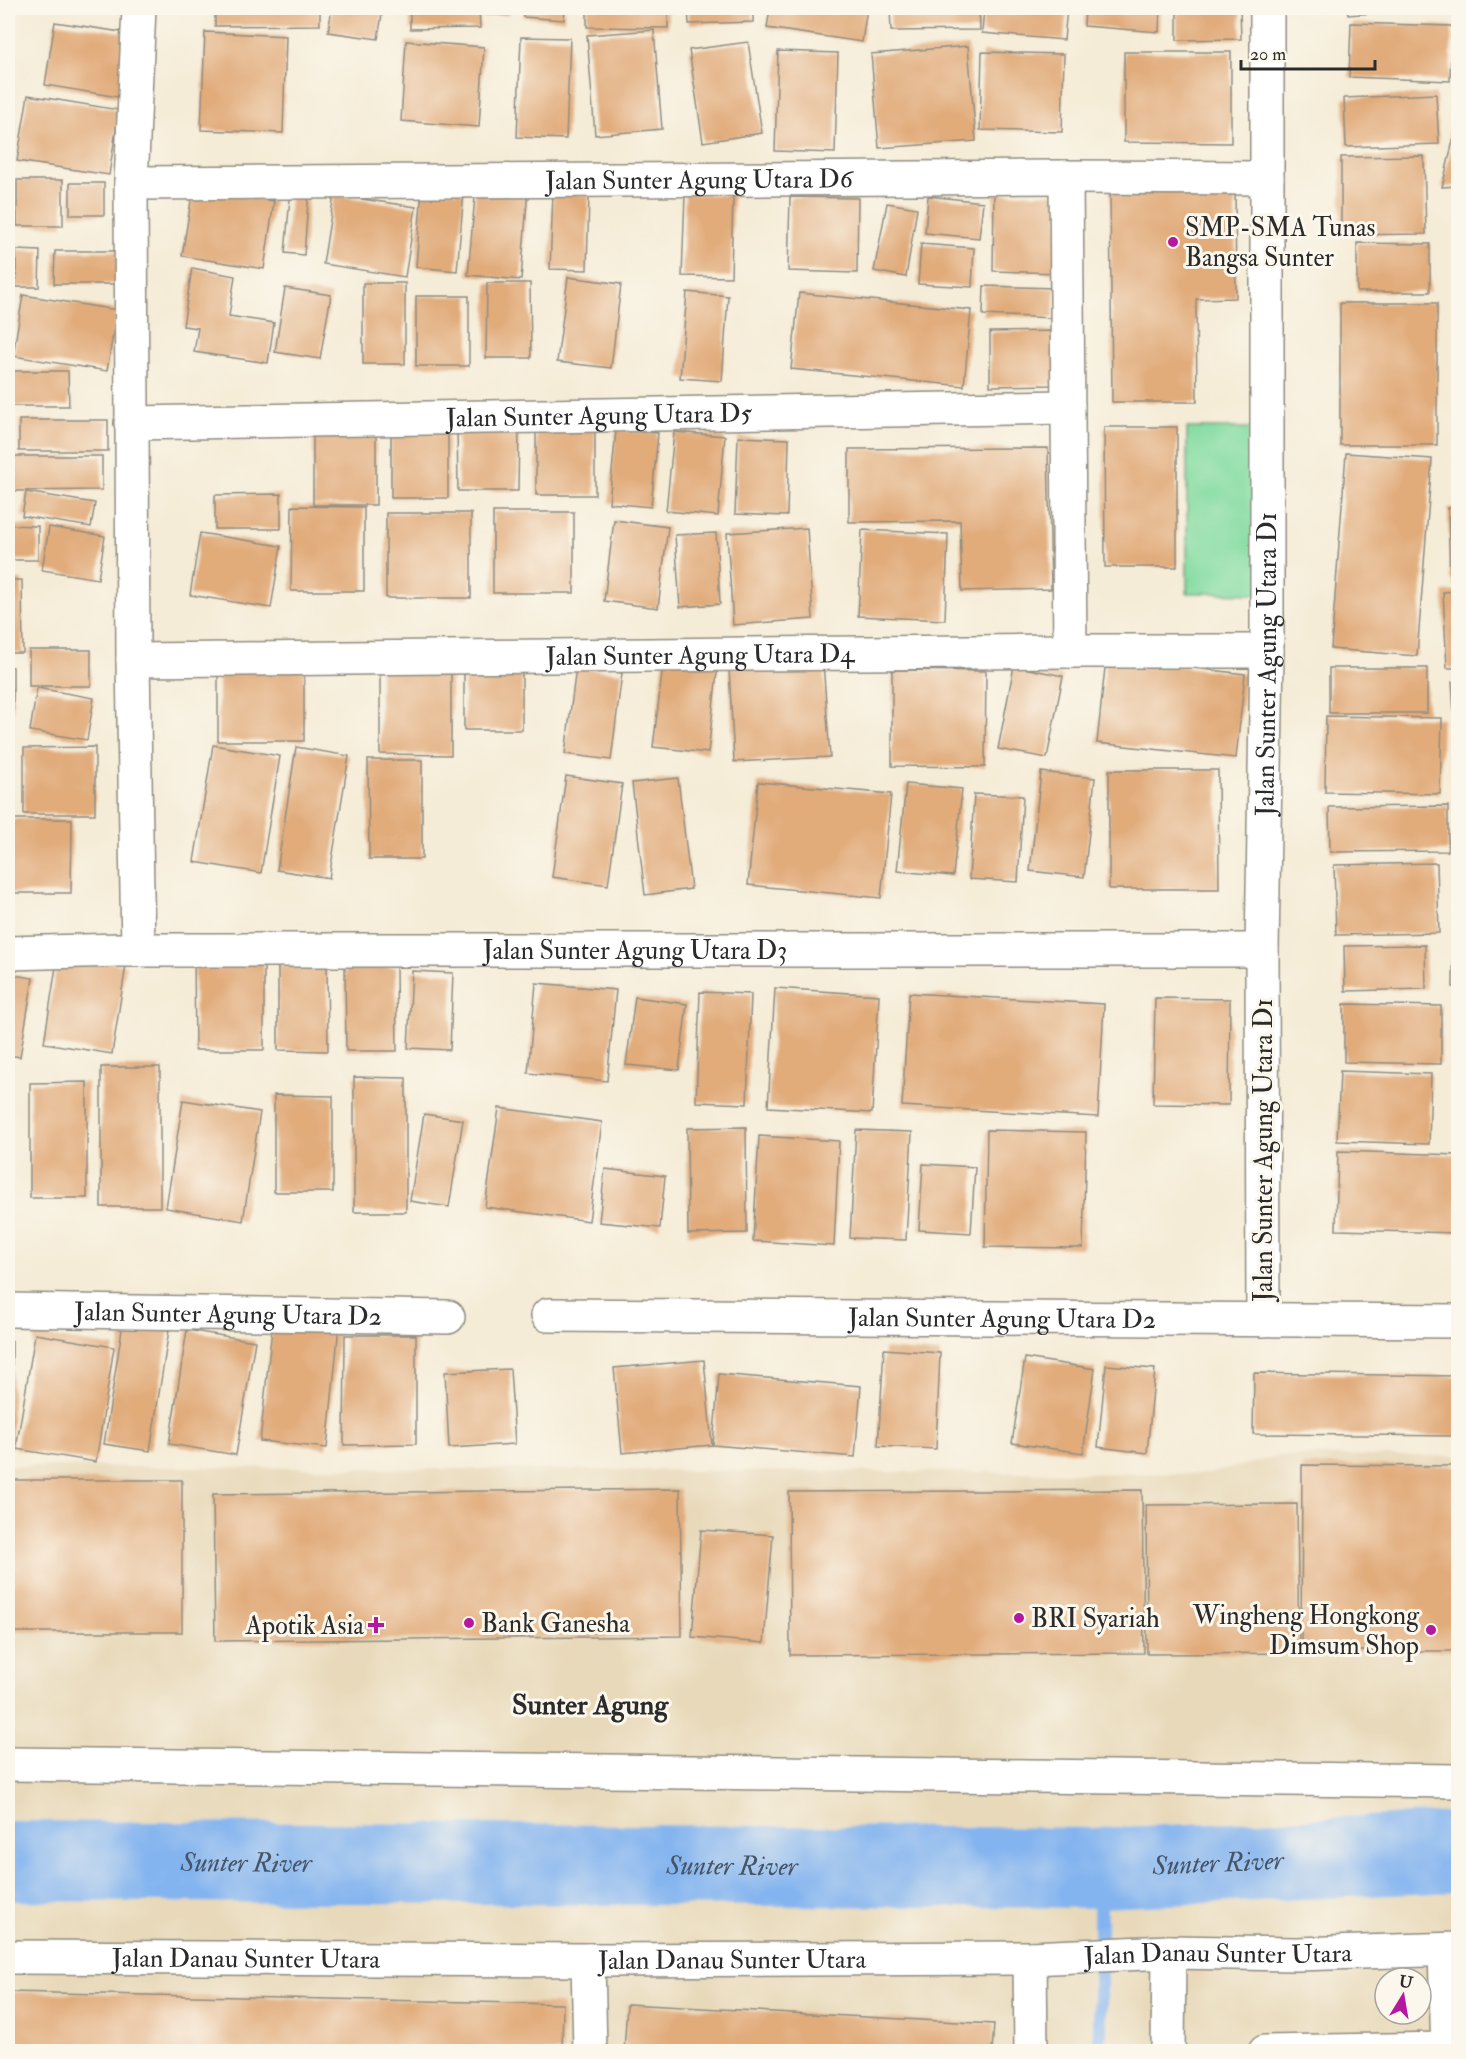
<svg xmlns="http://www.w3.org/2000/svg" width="1466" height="2059" font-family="'IM FELL Double Pica',serif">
	<rect width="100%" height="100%" fill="#fbf7ec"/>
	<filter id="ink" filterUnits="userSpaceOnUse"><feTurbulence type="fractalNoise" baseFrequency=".0167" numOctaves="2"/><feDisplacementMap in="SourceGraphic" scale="12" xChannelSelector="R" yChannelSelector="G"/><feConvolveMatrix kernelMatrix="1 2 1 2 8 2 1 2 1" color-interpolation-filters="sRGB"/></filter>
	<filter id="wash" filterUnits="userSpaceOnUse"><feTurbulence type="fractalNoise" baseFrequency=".008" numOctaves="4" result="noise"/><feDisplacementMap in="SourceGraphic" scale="24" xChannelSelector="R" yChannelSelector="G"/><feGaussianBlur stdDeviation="1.35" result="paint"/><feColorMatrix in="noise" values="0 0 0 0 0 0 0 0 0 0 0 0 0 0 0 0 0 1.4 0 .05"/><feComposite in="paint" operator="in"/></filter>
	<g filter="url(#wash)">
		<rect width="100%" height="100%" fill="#f5ecd7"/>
		<path fill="#e8d9ba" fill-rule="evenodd" d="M1278 1456H1458V2051L8 2052V1466L1209 1474ZM1385 1978H1421V2014H1385Z"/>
		<path fill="#82dba0" stroke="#568366" stroke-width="1.5" d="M1187 428H1263L1264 594 1187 593Z"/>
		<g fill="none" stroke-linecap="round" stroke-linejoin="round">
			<path stroke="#83b4ef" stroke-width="14" d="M1100 2052V1868"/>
			<path stroke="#83b4ef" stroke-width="80" id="s1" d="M8 1861 1100 1868 1458 1852"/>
		</g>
		<g id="blocks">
			<g fill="#e1ab7a">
				<path d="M215 8H320V25L215 26Z"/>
				<path d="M332 8H383L378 39 328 32Z"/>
				<path d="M410 8H479L480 28 410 29Z"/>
				<rect x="486" y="8" width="23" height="7"/>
				<path d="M524 8H565L564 20 523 17Z"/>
				<path d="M587 8H668V28L587 27Z"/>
				<path d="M688 8H753V22L689 24Z"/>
				<path d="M770 8H867L862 42 767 28Z"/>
				<path d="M890 8H979L980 30 891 31Z"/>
				<path d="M984 8H1067L1064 40 982 33Z"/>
				<path d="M1085 8H1160L1159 32 1084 26Z"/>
				<path d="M1177 8H1240L1241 39 1177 40Z"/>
				<path d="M1347 8H1399L1400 11 1348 15Z"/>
				<rect x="8" y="14" width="2" height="61"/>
				<path d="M55 22 134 34 124 98 45 85Z"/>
				<path d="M1351 23 1452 26 1450 81 1349 77Z"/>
				<path d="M654 30 662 129 595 135 587 35Z"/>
				<path d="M205 32 286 36 283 133 201 130Z"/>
				<path d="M521 37 570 38 566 139 517 137Z"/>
				<path d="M406 41 484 47 479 127 401 121Z"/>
				<path d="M748 42 762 133 703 142 689 50Z"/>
				<path d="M968 46 976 141 879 148 871 54Z"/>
				<path d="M778 51 838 53 835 153 775 151Z"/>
				<path d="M982 52 1064 54 1062 132 980 130Z"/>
				<path d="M1124 52H1231V143L1124 142Z"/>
				<path d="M1436 94 1439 144 1346 147 1344 98Z"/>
				<path d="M28 95 119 110 109 175 17 161Z"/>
				<path d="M1458 120V186L1442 187Z"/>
				<path d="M1424 156 1426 234 1341 235V157Z"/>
				<rect x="17" y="180" width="46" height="46"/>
				<rect x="70" y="183" width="34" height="32"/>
				<path d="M476 185 528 189 521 280 468 275Z"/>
				<path d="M1110 186H1235L1236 298 1196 299 1197 402H1112Z"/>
				<path d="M291 187 309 189 304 255 285 253Z"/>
				<path d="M193 189 274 201 264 269 182 256Z"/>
				<path d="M422 189 464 192 457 271 416 267Z"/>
				<path d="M553 193 589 195 587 270 550 269Z"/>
				<path d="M994 193 1059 194 1057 273 993 271Z"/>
				<path d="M685 194 733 195 731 277 682 276Z"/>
				<path d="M334 195 416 207 405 277 323 264Z"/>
				<path d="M928 196 983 202 979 238 925 233Z"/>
				<path d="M790 197 858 198 857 273 788 271Z"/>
				<path d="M887 203 917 208 906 277 874 271Z"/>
				<path d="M1357 243 1430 244V292H1357Z"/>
				<path d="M921 244 974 248 972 287 918 284Z"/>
				<path d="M16 250 40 251 39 287H16Z"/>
				<path d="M55 251H121V284H54Z"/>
				<path d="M192 268 235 276 229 316 274 323 268 363 194 352 198 328 183 326Z"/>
				<path d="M568 277 621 284 611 368 557 362Z"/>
				<rect x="363" y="283" width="42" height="81"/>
				<path d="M487 283H530L531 358H486Z"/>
				<path d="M984 286 1055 288 1053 318 983 315Z"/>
				<path d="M285 288 331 295 320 359 275 352Z"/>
				<path d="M687 292 728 296 722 381 680 378Z"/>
				<path d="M799 293 971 310 964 386 791 369Z"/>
				<path d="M23 295 117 310 107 371 13 356Z"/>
				<rect x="416" y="296" width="53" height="70"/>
				<rect x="1340" y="303" width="97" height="142"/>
				<path d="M1056 331 1057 385 990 386V332Z"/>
				<path d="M10 371H68L69 406H10Z"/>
				<rect x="19" y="420" width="89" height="31"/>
				<rect x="391" y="422" width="57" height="76"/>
				<rect x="536" y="422" width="59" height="73"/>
				<rect x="313" y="423" width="63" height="82"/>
				<path d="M457 427 519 428 518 491H458Z"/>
				<path d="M1104 427H1177V567H1105Z"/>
				<path d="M616 430 658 433 651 507 609 503Z"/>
				<path d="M674 432 725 436 718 516 666 511Z"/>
				<path d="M738 437 789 439 787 516 735 514Z"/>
				<path d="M1048 448 1051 589 962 591 960 521 849 522V449Z"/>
				<path d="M1346 453 1432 459 1417 656 1331 649Z"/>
				<path d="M8 456H102V490L8 491Z"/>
				<path d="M26 492 95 503 91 527 22 516Z"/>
				<path d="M281 494V529H215V495Z"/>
				<path d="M292 506 364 507V591H291Z"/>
				<path d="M1458 507V580H1450L1448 508Z"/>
				<rect x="493" y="512" width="81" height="81"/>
				<rect x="386" y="513" width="85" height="85"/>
				<path d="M614 520 668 527 658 608 604 601Z"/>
				<path d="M8 525 38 526V560H8Z"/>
				<path d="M49 527 105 536 98 579 42 570Z"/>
				<path d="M807 528 813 619 733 625 727 533Z"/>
				<path d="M862 530 948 534 945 620 858 616Z"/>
				<path d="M200 533 281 546 271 608 190 595Z"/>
				<path d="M716 533 720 604 680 607 675 535Z"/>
				<path d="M8 580H22L23 653H8Z"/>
				<path d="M1458 591V668H1447L1443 592Z"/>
				<rect x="29" y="650" width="62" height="36"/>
				<path d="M664 657 718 664 708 753 653 747Z"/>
				<path d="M1106 658 1245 674 1236 758 1097 743Z"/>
				<rect x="464" y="662" width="58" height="68"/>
				<path d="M823 662 830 757 734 762 729 668Z"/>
				<rect x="218" y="664" width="86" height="77"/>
				<path d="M380 666H451V755L380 754Z"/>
				<path d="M1014 666 1063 676 1047 758 998 749Z"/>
				<rect x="8" y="667" width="5" height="68"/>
				<path d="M576 667 622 673 611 760 565 754Z"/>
				<rect x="1329" y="668" width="98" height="45"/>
				<path d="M892 670 986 671 985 767 892 766Z"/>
				<path d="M1452 682H1458V746H1456Z"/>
				<path d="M37 688 94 698 87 740 30 731Z"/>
				<path d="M1326 716 1442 718 1440 794 1325 792Z"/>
				<path d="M213 745 280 756 261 873 194 862Z"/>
				<path d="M95 747V814H24V748Z"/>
				<path d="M296 747 349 756 329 878 277 870Z"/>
				<rect x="8" y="754" width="2" height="47"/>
				<path d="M368 760H422V859H369Z"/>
				<path d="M1109 770H1218L1219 889H1109Z"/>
				<path d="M1041 772 1095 778 1084 877 1030 871Z"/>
				<path d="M566 776 622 784 608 885 552 877Z"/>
				<path d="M678 778 691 889 645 895 632 783Z"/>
				<path d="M758 782 891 794 881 898 748 885Z"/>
				<path d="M906 784 962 789 953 876 897 871Z"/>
				<path d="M974 794 1023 796 1018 882 969 879Z"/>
				<path d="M1448 806V851L1330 852 1329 807Z"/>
				<path d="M8 819H72L71 893H8Z"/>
				<path d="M1437 863 1439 933 1336 935 1334 865Z"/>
				<path d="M1454 914H1458V987H1453Z"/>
				<path d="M1425 945 1426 989 1345 991 1344 946Z"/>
				<path d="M58 954 126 965 112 1054 44 1043Z"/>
				<path d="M194 958H264V1050H195Z"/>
				<path d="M278 965H327L328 1051 278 1050Z"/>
				<path d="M345 967H396L397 1051H346Z"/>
				<path d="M412 971 453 973 450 1050 408 1048Z"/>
				<path d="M8 974 33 978 20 1057 8 1055Z"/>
				<path d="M536 983 616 990 607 1081 528 1073Z"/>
				<path d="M775 988 879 995 872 1113 768 1107Z"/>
				<path d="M700 992 751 994 747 1104 696 1102Z"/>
				<path d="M909 993 1104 1004 1098 1117 902 1106Z"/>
				<path d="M635 997 687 1004 679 1070 626 1065Z"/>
				<path d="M1155 998 1230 999 1229 1105 1153 1104Z"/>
				<path d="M1344 1004 1441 1006V1064L1344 1062Z"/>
				<rect x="101" y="1067" width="59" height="140"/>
				<path d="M1340 1071 1431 1074 1429 1144 1337 1141Z"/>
				<path d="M354 1077 406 1078V1212H354Z"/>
				<path d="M87 1082V1198H30V1083Z"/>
				<path d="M274 1095 333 1096V1192H274Z"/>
				<path d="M183 1100 260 1112 243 1221 166 1208Z"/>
				<path d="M499 1108 602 1122 589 1221 485 1207Z"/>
				<path d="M424 1114 463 1120 449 1207 410 1201Z"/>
				<path d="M746 1127 747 1233 688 1234 687 1128Z"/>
				<path d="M856 1130 912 1132 906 1240 850 1238Z"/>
				<path d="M987 1130 1086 1132 1083 1248 985 1247Z"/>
				<path d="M759 1136 839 1141 834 1246 753 1241Z"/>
				<path d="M1338 1151 1458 1155V1233L1336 1230Z"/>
				<path d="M923 1164 975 1167 971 1233 919 1230Z"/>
				<path d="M605 1169 665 1176 660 1228 599 1222Z"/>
				<path d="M273 1319 339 1326 327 1448 260 1441Z"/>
				<path d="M123 1323 169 1330 150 1451 104 1444Z"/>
				<path d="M187 1330 255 1341 236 1455 169 1444Z"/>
				<path d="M35 1334 114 1347 96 1462 16 1449Z"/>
				<path d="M345 1335H416V1444L344 1445Z"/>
				<rect x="8" y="1341" width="4" height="107"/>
				<path d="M884 1349 940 1353 936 1449 878 1446Z"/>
				<path d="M1025 1358 1095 1369 1083 1453 1012 1443Z"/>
				<path d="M704 1360 712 1445 622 1453 614 1368Z"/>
				<path d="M1106 1365 1155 1369 1147 1453 1098 1447Z"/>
				<path d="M510 1369 515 1444 449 1448 445 1372Z"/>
				<path d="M1254 1373 1458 1376V1436L1253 1434Z"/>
				<path d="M719 1374 861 1386 855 1457 713 1445Z"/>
				<path d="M1302 1465 1458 1466V1651H1301Z"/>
				<rect x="8" y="1480" width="174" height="152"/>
				<path d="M680 1489 682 1636 215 1641 213 1494Z"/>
				<path d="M1142 1490 1144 1653 790 1655 789 1492Z"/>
				<path d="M1297 1504 1299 1653 1147 1654 1146 1505Z"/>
				<path d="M701 1530 773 1535 764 1643 692 1637Z"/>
				<path d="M8 1992 563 2004 562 2052H8Z"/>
				<path d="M627 2004 994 2024 992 2052H624Z"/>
			</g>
		</g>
	</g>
	<g filter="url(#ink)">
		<use href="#blocks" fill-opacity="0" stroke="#908c81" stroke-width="1.5"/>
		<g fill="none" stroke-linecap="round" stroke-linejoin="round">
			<defs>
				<g id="minor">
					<path d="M1066 177 1070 651"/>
					<path id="s2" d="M131 183 1066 177 1267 178"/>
					<path id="s3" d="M131 423 1068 407"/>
					<path id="s4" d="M133 660 1070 651H1267"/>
					<path d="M138 950 133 660 131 183 139 8"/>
					<path id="s5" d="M8 953 120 950H1262"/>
					<path id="s6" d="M8 1310 448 1317"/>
					<path id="s7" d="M548 1315 1458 1321"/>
					<path id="s8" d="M1263 1320 1262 950 1267 651V8"/>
					<path d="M1445 1950 1448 2052"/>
					<path d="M1030 1958 1031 2052"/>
					<path d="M588 1960 590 2052"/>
					<path d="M1168 2052 1169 1952"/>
					<path d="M1265 2052 1448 2049"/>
				</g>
				<g id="major">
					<path d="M8 1764 1458 1781"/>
					<path id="s9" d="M8 1957 588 1960 1030 1958 1169 1952 1297 1954 1458 1949"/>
				</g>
			</defs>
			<use href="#minor" stroke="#908c81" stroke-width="36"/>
			<use href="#major" stroke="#908c81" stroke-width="36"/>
			<use href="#minor" stroke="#fff" stroke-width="33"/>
			<use href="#major" stroke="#fff" stroke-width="33"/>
		</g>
	</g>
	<g fill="#b5179e" stroke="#fbf7ec" stroke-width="2">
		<circle cx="1173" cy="242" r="6"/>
		<circle cx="1019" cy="1618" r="6"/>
		<circle cx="469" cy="1623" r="6"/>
		<path d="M373 1616h6v6h6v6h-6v6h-6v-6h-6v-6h6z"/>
		<circle cx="1431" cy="1630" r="6"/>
	</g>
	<g text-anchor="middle" stroke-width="6" stroke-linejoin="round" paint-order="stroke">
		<g font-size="26" fill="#2b2b2b" stroke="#fbf7ec">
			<text dy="9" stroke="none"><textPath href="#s2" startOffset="568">Jalan Sunter Agung Utara D6</textPath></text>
			<text dy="9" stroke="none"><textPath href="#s3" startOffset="468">Jalan Sunter Agung Utara D5</textPath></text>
			<text dy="9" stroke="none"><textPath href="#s4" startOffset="567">Jalan Sunter Agung Utara D4</textPath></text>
			<text dy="9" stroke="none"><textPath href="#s8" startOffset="656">Jalan Sunter Agung Utara D1</textPath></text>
			<text dy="9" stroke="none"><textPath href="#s5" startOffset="627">Jalan Sunter Agung Utara D3</textPath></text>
			<text transform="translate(1263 1150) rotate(-90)" y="9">Jalan Sunter Agung Utara D1</text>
			<text dy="9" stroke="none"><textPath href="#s6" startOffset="220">Jalan Sunter Agung Utara D2</textPath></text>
			<text dy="9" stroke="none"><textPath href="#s7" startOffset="454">Jalan Sunter Agung Utara D2</textPath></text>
			<text dy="9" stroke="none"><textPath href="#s9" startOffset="1210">Jalan Danau Sunter Utara</textPath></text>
			<text dy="9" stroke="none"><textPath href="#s9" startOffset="238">Jalan Danau Sunter Utara</textPath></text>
			<text dy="9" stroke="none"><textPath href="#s9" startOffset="724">Jalan Danau Sunter Utara</textPath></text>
		</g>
		<g font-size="26" fill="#2b2b2b" stroke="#fbf7ec" text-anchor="start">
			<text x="1185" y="236">SMP-SMA Tunas<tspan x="1185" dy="30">Bangsa Sunter</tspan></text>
			<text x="1419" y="1624" text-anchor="end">Wingheng Hongkong<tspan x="1419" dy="30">Dimsum Shop</tspan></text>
			<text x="1031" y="1627">BRI Syariah</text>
			<text x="481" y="1632">Bank Ganesha</text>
			<text x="364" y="1634" text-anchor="end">Apotik Asia</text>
		</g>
		<g font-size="27" font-style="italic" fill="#455466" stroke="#fbf7ec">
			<text dy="9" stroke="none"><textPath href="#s1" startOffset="238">Sunter River</textPath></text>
			<text dy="9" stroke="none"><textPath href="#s1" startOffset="1210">Sunter River</textPath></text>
			<text dy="9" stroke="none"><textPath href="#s1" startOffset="724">Sunter River</textPath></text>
		</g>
		<g font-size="28" font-weight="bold" fill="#2b2b2b" stroke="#fbf7ec">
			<text x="590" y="1714">Sunter Agung</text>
		</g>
	</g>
	<rect width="1466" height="2059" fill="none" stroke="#fbf7ec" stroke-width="30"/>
	<g transform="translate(1403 1996) rotate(11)"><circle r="28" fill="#fbf7ec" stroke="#a8a59f" stroke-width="1.5"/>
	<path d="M0-4.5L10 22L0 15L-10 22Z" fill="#b5179e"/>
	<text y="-9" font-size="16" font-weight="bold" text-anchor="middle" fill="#2b2b2b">U</text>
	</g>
	<path d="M1241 60v9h134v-9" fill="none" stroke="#2b2b2b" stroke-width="3"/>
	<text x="1250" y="60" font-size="18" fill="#2b2b2b" stroke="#fbf7ec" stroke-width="4.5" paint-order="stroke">20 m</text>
</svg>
